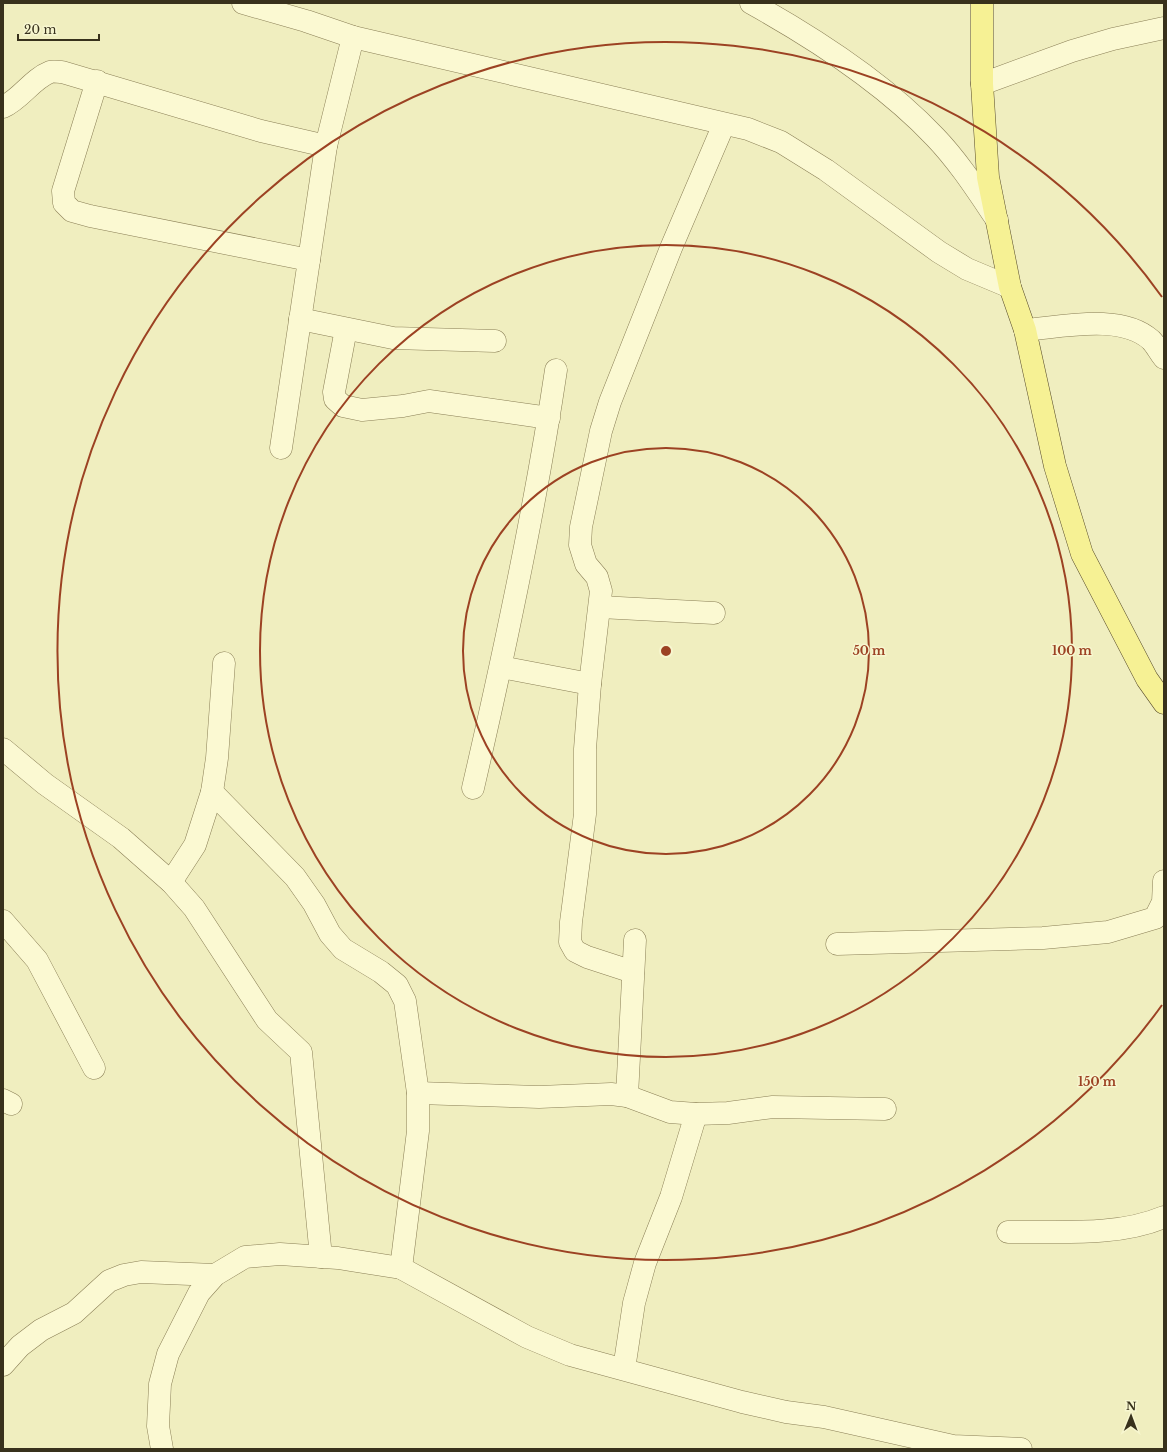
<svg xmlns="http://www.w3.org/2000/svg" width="1167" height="1452" font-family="'Libre Baskerville',serif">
	<rect width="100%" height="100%" fill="#f0eebf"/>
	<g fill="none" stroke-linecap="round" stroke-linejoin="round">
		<defs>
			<g id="minor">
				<path d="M243 3 306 21 353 37 748 129 781 142 826 170 939 252 967 269 1010 287"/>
				<path d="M751 3C814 38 885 84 935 137 959 162 978 192 997 220"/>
				<path d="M97 81 63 191 64 203 72 211 90 216 309 260"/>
				<path d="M982 84 1072 51 1113 39 1164 28"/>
				<path d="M3 107C21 99 32 79 50 72 53 71 58 72 62 72L261 131 326 146"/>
				<path d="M300 319 393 338 495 341"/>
				<path d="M346 329 334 392 335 399 343 406 362 410 403 406 429 401 549 418"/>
				<path d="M1025 330C1062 327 1121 313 1151 340 1156 345 1159 352 1164 358"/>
				<path d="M281 448 326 146 353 37"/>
				<path d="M600 607 714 613"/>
				<path d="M501 667 590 684"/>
				<path d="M3 749 45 784 121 838 171 882 194 908 267 1020 301 1052 321 1257"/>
				<path d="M473 788C505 650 535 511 556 370"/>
				<path d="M212 792 295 877 314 904 330 934 343 949 381 972 397 985 405 1001 418 1093V1131L401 1268"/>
				<path d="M171 882 195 845 212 792 217 758 224 663"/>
				<path d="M3 921 37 960 94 1068"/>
				<path d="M837 944 1043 938 1108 932 1155 918 1163 902 1164 881"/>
				<path d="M633 972 587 957 575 951 570 942 571 922 585 814V749L590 684 601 591 597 577 586 564 580 545 581 527 601 431 610 402 671 248 724 124"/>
				<path d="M418 1093 539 1097 611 1094 627 1096 670 1112 696 1114 728 1113 773 1107 885 1109"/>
				<path d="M627 1096 635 940"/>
				<path d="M3 1100 11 1104"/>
				<path d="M1008 1232C1059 1231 1116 1237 1164 1217"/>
				<path d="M3 1365 20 1346 41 1330 74 1313 109 1281 124 1275 141 1272 215 1275"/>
				<path d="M624 1369 634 1303 645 1263 671 1197 696 1114"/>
				<path d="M162 1449 158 1426 160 1384 168 1354 199 1293 215 1275 245 1257 280 1254 338 1258 401 1268 527 1337 570 1355 742 1402 786 1412 824 1417 953 1446 1021 1449"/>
			</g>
			<path id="major" d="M982 3V84L988 177 1010 287 1025 330 1055 466 1082 554 1147 679 1164 703"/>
		</defs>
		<use href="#minor" stroke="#8a7f56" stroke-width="23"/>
		<use href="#major" stroke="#574b2b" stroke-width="23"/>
		<use href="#minor" stroke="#fbf9d2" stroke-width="22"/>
		<use href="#major" stroke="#f6f194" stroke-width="22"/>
	</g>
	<g fill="none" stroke="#9c4223" stroke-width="2">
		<circle cx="666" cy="651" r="203"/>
		<circle cx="666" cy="651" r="406"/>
		<path d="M1162 1005A609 609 0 1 1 1162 297"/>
	</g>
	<circle cx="666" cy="651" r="6" fill="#9c4223" stroke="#f7f6cf" stroke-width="2"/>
	<g font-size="12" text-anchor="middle" font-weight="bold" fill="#9c4223" stroke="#f7f6cf" stroke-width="3" stroke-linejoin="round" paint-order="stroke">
		<text x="869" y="655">50 m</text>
		<text x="1072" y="655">100 m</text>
		<text x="1097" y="1086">150 m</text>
	</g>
	<rect width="1167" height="1452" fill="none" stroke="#38311c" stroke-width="8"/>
	<g transform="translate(1131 1416) rotate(1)" stroke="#f7f6cf" stroke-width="3" paint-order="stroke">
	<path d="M0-3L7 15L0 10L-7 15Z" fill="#38311c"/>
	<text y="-6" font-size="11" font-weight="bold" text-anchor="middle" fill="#38311c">N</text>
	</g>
	<path d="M18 34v6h81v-6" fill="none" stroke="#38311c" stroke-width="2"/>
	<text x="24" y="34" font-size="12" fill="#38311c" stroke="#f7f6cf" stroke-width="3" paint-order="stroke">20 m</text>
</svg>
